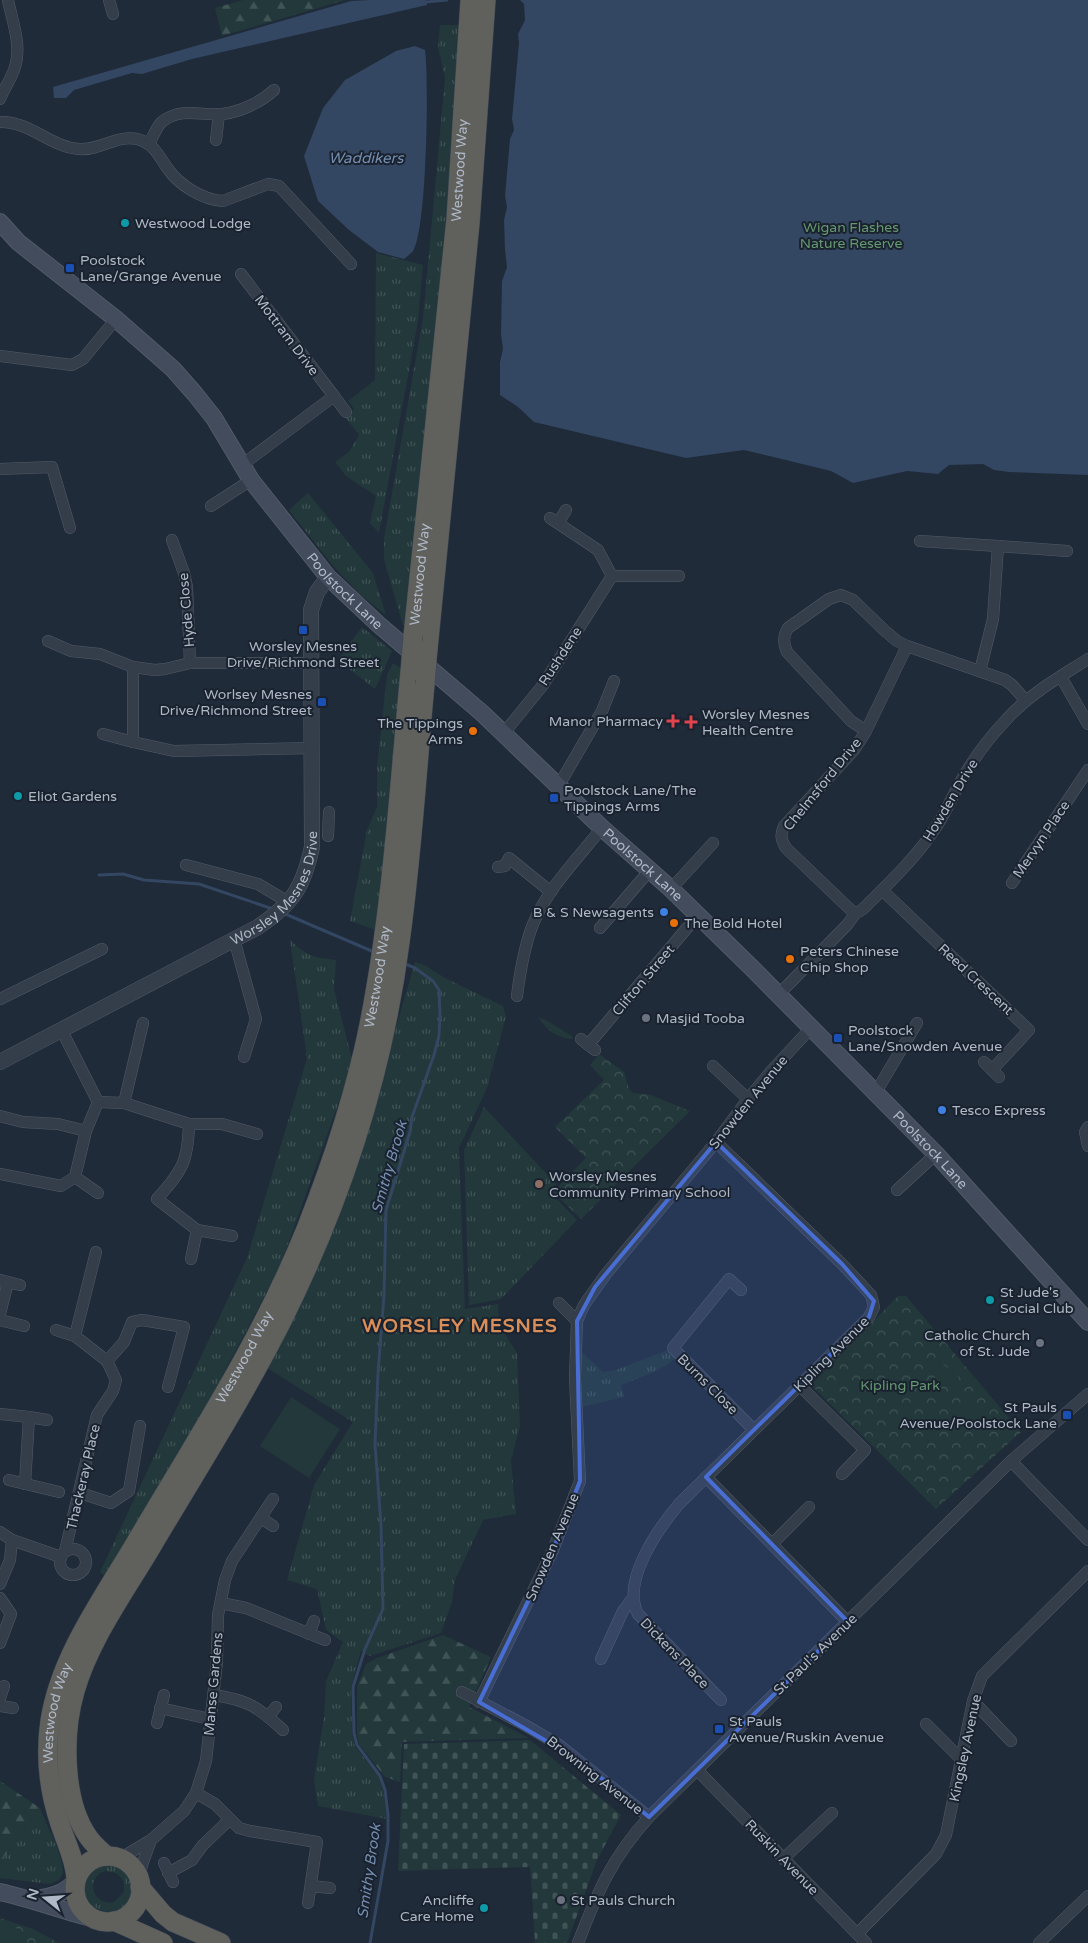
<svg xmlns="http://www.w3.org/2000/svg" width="1088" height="1943" font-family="'Varela Round',sans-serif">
	<defs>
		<pattern id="grass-tufts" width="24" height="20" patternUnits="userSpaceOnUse" patternTransform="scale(1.25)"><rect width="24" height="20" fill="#22383a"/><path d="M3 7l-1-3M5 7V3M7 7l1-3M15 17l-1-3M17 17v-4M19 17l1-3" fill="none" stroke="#405355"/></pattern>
		<pattern id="forest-firs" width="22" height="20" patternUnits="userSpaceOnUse" patternTransform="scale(1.25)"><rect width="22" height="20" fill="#22383a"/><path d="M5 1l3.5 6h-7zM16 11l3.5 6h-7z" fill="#405355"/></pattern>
		<pattern id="cemetery-stones" width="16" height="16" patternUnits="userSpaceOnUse" patternTransform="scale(1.25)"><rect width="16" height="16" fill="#22383a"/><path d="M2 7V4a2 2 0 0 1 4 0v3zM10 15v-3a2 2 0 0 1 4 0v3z" fill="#405355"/></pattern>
		<pattern id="park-crowns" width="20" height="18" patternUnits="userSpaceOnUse" patternTransform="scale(1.25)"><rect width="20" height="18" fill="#22383a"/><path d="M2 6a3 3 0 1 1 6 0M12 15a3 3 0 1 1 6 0" fill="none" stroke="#405355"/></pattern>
	</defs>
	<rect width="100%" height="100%" fill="#202b39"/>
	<g fill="url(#grass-tufts)" fill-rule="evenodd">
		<path d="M440 25H462L446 220 408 628 403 625 384 560V538L423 318 445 78 438 47Z"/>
		<path d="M376 253 423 265 418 321 379 533 370 523 376 496 346 476 335 462 349 452 359 435 345 417 354 409 348 401 375 380Z"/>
		<path d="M308 493 373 573 386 615 361 595 333 566 289 510Z"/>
		<path d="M362 627 392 651 375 689 338 660Z"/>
		<path d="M393 663 405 671 379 931 350 921 367 830 377 807V766L387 675Z"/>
		<path d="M290 940C308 957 313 957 336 960L334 989 352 1059 346 1082 280 1267 131 1548 107 1578 100 1572 247 1258 307 1058Z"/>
		<path d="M415 962 426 966 445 978 503 1006 506 1017 487 1088 459 1148 465 1309 498 1304 499 1324 517 1353 520 1426 511 1460 516 1514 483 1520 455 1580 452 1602 441 1633 370 1656 361 1651 351 1687 352 1732 355 1747 379 1777 383 1790 387 1819 318 1806 314 1779 324 1717 326 1681 343 1642 326 1630 317 1589 287 1580 314 1485 353 1422 264 1366 376 1096Z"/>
		<path d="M538 1017 546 1020 573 1037 571 1039C555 1037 547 1030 538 1017Z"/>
		<path d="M484 1107 556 1184 548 1190 577 1220 501 1299 469 1305 464 1150Z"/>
		<path d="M576 1347 603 1372 616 1370 673 1348 679 1355C663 1370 642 1377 621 1385L624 1397 577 1408Z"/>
		<path d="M40 1808C48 1829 62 1851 63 1873L59 1880 50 1884 0 1878V1863Z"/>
		<path d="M110 1863C151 1873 129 1925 98 1909 92 1906 87 1901 85 1895 80 1877 93 1865 110 1863ZM105 1871 116 1873 124 1881V1892L114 1902C93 1906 84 1879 105 1871Z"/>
	</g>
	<g fill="url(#forest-firs)">
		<path d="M243 0H345L222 36 215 8Z"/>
		<path d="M443 1635 491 1657 469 1707 529 1738 402 1742 400 1782 385 1777 359 1744 357 1733V1687L366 1664 377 1658Z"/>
		<path d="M0 1781 40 1808 0 1863Z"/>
	</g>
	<path fill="url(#cemetery-stones)" d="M530 1740 621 1815 597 1860 567 1943H535L530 1867 398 1871 404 1744Z"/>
	<g fill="url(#park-crowns)">
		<path d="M599 1054 624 1072 629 1089 633 1093 651 1095 690 1111 581 1219 553 1192 586 1158 555 1127 604 1080 590 1065Z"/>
		<path d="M898 1296H906L1021 1432 936 1509 811 1385Z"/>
		<path d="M0 1918 33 1929 59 1943H0Z"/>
	</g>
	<g fill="#22383a">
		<path d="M938 1360 959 1377 951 1387 947 1383 951 1378 937 1367Z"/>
		<path d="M291 1397 340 1429 309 1478 260 1446Z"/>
		<path d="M968 1400 981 1414 955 1439 942 1425Z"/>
		<path d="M0 1924 22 1930 19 1943H0Z"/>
	</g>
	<g fill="#334662">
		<path d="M370 0H426L427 5 192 59 142 74 132 73 74 90 66 98H54L53 87 351 1Z"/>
		<path d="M520 0H1088V475L1009 472 994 470 983 464 949 465 938 474 907 471 853 483 831 471 744 450 686 458 534 422 518 407 500 395V362L503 349 501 334 502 281 507 267 505 250 504 220 507 207 505 196 510 139 514 130 512 119 519 43 518 34 525 20 524 4Z"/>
		<path d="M415 46 425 50C429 79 427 231 413 251 411 254 407 256 404 259L378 252 349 230 318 201 304 156 323 108 345 80 396 51Z"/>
	</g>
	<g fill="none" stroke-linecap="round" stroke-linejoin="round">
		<g stroke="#334662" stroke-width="3">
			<path d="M426 2 447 0"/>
			<path d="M99 875 123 874 144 880 199 884 273 909"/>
			<path d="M283 913 374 952"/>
			<path d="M370 1943 388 1841V1815L385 1790 380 1776 357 1745 354 1733 353 1687 365 1649 383 1609 381 1525 375 1444 378 1373 384 1295 386 1210 410 1132 412 1117 434 1055 439 1036 440 1015 439 990 433 981 415 968 403 963"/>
		</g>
		<defs>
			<g id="minor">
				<path d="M109 0 113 14"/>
				<path d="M0 99C4 88 12 78 15 67 22 46 12 20 8 0"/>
				<path d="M0 122C30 121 50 147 79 149 101 151 121 131 143 141 156 147 160 158 168 169 179 185 203 200 223 201L268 184 279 186 351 264"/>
				<path d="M216 140 219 114"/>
				<path d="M149 144C153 137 157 125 163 121 182 107 201 116 222 114 241 112 261 102 274 90"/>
				<path d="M241 274 334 396 242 465"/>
				<path d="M0 356 72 365 83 359 116 319"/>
				<path d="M334 396 346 412"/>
				<path d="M0 469 52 467 70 528"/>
				<path d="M211 506 251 480"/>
				<path d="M558 523 566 510"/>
				<path d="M172 540 184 573 187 587 190 663"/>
				<path d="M920 541 998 546 993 619 980 671"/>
				<path d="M998 546 1067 551"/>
				<path d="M612 576H679"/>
				<path d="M48 641 71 651 100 654 133 667 155 670 165 669 190 663H312"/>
				<path d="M133 667V742L174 751 312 748"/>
				<path d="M1061 677 1088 724"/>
				<path d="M866 731 851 721 787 652C783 643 783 636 788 628L829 599 841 595 853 600 884 630 897 641 907 646"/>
				<path d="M504 733 543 685 612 576 598 550 550 518"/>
				<path d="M103 734 133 742"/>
				<path d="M559 785 602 711 614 681"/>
				<path d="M328 836 329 812"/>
				<path d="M186 865 258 884 288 902"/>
				<path d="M498 867 505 866 509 858 551 892"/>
				<path d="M1012 883 1088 770"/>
				<path d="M671 889 713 843"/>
				<path d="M882 890 1029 1030 992 1070"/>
				<path d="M855 914 786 848C781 840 780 835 784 826L854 750 866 731 907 646 1005 680 1012 685 1026 701"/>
				<path d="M600 928 650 870"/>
				<path d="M234 939 256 1019 244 1057"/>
				<path d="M779 994 847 925 855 914 863 909C889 883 918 856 938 824 947 810 953 795 961 781 973 759 989 738 1006 720 1029 694 1060 677 1088 659"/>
				<path d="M517 996C520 972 524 947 533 924 548 888 578 858 602 828"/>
				<path d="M0 999 102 949"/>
				<path d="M581 1039 595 1050"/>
				<path d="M588 1045 698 915"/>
				<path d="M984 1062 999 1077"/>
				<path d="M713 1066 748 1099"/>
				<path d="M876 1092 917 1023"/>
				<path d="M98 1102 124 1103 189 1124C188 1163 182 1170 157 1199L197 1230 191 1259"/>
				<path d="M124 1103 143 1023"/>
				<path d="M0 1116 23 1122 58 1124 86 1131"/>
				<path d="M189 1124H222L257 1134"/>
				<path d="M1088 1127 1085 1132 1088 1146"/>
				<path d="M716 1142 842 1264 871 1295 874 1307 869 1317 679 1504C658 1529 621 1581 638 1614L721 1700"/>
				<path d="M0 1174 61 1186 75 1177 86 1131 98 1102 61 1029"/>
				<path d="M75 1177 98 1193"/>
				<path d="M897 1190 936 1154"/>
				<path d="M197 1230 232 1236"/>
				<path d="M0 1280 20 1285"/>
				<path d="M741 1290 729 1279 673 1348 754 1430"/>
				<path d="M559 1303 577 1321"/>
				<path d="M0 1314 8 1282"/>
				<path d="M0 1320 24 1326"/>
				<path d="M56 1330 75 1336 107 1361 116 1380 113 1391 97 1415 65 1551"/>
				<path d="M75 1336 96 1252"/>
				<path d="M107 1361 124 1342 132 1322 142 1320 184 1327 168 1387"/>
				<path d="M800 1386 865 1450 842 1474"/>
				<path d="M0 1414 29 1417 25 1484"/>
				<path d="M29 1417 47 1420"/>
				<path d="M1011 1461 1088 1540"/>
				<path d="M706 1477 848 1622"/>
				<path d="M9 1480 59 1492"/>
				<path d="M80 1493 111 1503 129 1491 140 1426"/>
				<path d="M261 1518 273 1526"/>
				<path d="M0 1532 12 1540 61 1557"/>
				<path d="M772 1544 809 1507"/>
				<circle cx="73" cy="1562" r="13"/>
				<path d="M0 1584 10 1560 12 1540"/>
				<path d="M0 1598 11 1614 0 1643"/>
				<path d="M221 1603 246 1608 325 1640"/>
				<path d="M309 1634 314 1621"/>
				<path d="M601 1659 623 1611 632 1599"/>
				<path d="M462 1692 523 1724 559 1745 649 1817"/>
				<path d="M214 1695C248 1700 258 1707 283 1730"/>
				<path d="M0 1698 4 1686"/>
				<path d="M973 1701 1011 1741"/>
				<path d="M479 1702 553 1550 580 1481 575 1378 577 1321 584 1305 606 1274 716 1142 748 1099 772 1070 812 1027"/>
				<path d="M0 1706 13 1708"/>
				<path d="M160 1708 210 1719"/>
				<path d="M268 1717 276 1707"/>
				<path d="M157 1723 164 1695"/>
				<path d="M926 1724 962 1760"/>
				<path d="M697 1770 866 1943"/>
				<path d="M196 1793 215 1804 239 1828 250 1831 317 1842 308 1903"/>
				<path d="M121 1858 151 1840 184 1811 196 1793 206 1761 217 1661 218 1615 225 1580 232 1561 273 1499"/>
				<path d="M783 1859 832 1813"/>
				<path d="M164 1863 173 1882"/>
				<path d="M168 1873 192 1860 202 1846 229 1820"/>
				<path d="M139 1879 142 1865 151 1840"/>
				<path d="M311 1886 330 1888"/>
				<path d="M857 1934 936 1854 946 1835 973 1701 982 1676 1088 1571"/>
				<path d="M578 1943C598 1891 611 1859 649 1817L1011 1461 1088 1394"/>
				<path d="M1039 1943 1088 1896"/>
			</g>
			<g id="tertiary">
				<path id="s1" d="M0 1062 258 927C293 903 303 888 312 847L311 610 317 592 328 577"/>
			</g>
			<g id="secondary">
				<path id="s2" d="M0 222 18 242 116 319 173 369 195 394 214 418 251 480 328 577 378 624 482 713 602 828 671 889 753 969 936 1154 1088 1322"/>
				<path d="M0 1892C32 1899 63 1911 95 1919"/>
				<path d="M34 1899C51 1897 64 1894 76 1881"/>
			</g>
			<g id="trunk">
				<path id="s3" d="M413 636 456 219 470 0"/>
				<path d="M428 649 470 223 486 0"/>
				<path d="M107 1856C101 1851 94 1845 89 1838 62 1801 63 1732 75 1691 89 1642 123 1594 149 1551 194 1475 242 1400 282 1321 341 1202 383 1074 400 942 412 857 417 770 425 684"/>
				<circle cx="108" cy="1889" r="33"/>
				<path id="s4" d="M76 1879C75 1859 66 1843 60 1824 49 1791 45 1755 50 1721 60 1656 103 1598 136 1542 196 1440 262 1339 306 1229 332 1163 355 1095 369 1025 392 909 399 790 410 672"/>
				<path d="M140 1887 163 1914 173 1922 221 1943"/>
				<path d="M114 1921 163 1943"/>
			</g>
		</defs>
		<use href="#minor" stroke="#515b67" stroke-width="12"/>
		<use href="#tertiary" stroke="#515b67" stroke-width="16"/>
		<use href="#secondary" stroke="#515b67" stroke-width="18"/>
		<use href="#trunk" stroke="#3e4854" stroke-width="20"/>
		<use href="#minor" stroke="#343d4a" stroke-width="11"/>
		<use href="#tertiary" stroke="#343d4a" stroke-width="15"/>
		<use href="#secondary" stroke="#424c5d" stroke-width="16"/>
		<use href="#trunk" stroke="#60605d" stroke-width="19"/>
		<defs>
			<g id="trunk-bridge">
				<path d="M410 672 413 636"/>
				<path d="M425 684 428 649"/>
			</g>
		</defs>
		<use href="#trunk-bridge" stroke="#3e4854" stroke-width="20" stroke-linecap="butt"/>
		<use href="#trunk-bridge" stroke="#60605d" stroke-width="19"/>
	</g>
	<path fill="#486ed3" fill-opacity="0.2" stroke="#486ed3" stroke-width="4" stroke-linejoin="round" d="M716 1142 842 1264 874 1301 869 1317 706 1477 848 1622 649 1817 579 1760 479 1702 553 1550 580 1481 577 1321 595 1287Z"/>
	<g fill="#0f9aa8" stroke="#19222e" stroke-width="2">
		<circle cx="125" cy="223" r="5"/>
		<circle cx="18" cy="796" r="5"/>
		<circle cx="990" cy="1300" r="5"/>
		<circle cx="484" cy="1908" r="5"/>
	</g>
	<g fill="#1a4fb4" stroke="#19222e" stroke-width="2">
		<rect x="65" y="263" width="10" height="10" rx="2.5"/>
		<rect x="298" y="625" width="10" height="10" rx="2.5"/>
		<rect x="317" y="697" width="10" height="10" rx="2.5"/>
		<rect x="549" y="793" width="10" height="10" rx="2.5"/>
		<rect x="833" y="1033" width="10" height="10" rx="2.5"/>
		<rect x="1062" y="1410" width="10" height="10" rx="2.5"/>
		<rect x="714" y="1724" width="10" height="10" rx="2.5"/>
	</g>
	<g fill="#e0444e" stroke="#19222e" stroke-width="2">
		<path d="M670.5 713.5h5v5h5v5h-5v5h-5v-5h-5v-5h5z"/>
		<path d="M688.5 714.5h5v5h5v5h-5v5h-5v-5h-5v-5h5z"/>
	</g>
	<g fill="#e8710a" stroke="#19222e" stroke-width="2">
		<circle cx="473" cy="731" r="5"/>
		<circle cx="674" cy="923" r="5"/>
		<circle cx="790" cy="959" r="5"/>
	</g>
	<g fill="#3f7fe0" stroke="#19222e" stroke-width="2">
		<circle cx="664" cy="912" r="5"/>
		<circle cx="942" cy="1110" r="5"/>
	</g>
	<g fill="#6b7280" stroke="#19222e" stroke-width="2">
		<circle cx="646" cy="1018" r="5"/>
		<circle cx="1040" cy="1343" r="5"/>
		<circle cx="561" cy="1900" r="5"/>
	</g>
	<circle fill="#8d6e63" stroke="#19222e" stroke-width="2" cx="539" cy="1184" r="5"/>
	<g text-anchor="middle" stroke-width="4" stroke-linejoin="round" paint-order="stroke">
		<g font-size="14" fill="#aeb8c6" stroke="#19222e">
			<text dy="5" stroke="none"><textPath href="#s3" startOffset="468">Westwood Way</textPath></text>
			<text transform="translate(287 335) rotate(53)" y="5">Mottram Drive</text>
			<text dy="5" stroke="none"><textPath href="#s3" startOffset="62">Westwood Way</textPath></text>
			<text dy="5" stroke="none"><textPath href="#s2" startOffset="509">Poolstock Lane</textPath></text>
			<text transform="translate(186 610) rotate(-95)" y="5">Hyde Close</text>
			<text transform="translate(560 656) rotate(-57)" y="5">Rushdene</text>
			<text transform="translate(822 784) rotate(-51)" y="5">Chelmsford Drive</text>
			<text transform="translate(950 800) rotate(-59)" y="5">Howden Drive</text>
			<text transform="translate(1041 839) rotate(-56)" y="5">Mervyn Place</text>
			<text dy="5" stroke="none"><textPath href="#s2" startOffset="914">Poolstock Lane</textPath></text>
			<text dy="5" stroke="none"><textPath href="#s1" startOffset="334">Worsley Mesnes Drive</textPath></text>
			<text dy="5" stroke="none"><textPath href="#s4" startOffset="981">Westwood Way</textPath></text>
			<text transform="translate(976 979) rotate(43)" y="5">Reed Crescent</text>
			<text transform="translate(643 980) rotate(-50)" y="5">Clifton Street</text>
			<text transform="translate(748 1102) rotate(-51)" y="5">Snowden Avenue</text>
			<text dy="5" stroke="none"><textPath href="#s2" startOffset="1319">Poolstock Lane</textPath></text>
			<text transform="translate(831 1354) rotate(-45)" y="5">Kipling Avenue</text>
			<text dy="5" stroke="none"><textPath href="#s4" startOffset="576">Westwood Way</textPath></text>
			<text transform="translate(708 1384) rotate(45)" y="5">Burns Close</text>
			<text transform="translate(83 1477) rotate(-77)" y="5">Thackeray Place</text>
			<text transform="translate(552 1547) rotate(-67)" y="5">Snowden Avenue</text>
			<text transform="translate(675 1653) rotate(46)" y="5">Dickens Place</text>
			<text transform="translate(815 1654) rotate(-44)" y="5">St Paul's Avenue</text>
			<text transform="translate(213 1684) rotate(-85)" y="5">Manse Gardens</text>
			<text dy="5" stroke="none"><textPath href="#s4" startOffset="171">Westwood Way</textPath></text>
			<text transform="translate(965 1748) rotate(-78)" y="5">Kingsley Avenue</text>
			<text transform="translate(595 1775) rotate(38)" y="5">Browning Avenue</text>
			<text transform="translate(782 1857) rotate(46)" y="5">Ruskin Avenue</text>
		</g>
		<g font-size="14" fill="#aeb8c6" stroke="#19222e" text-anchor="start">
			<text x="135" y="228">Westwood Lodge</text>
			<text x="80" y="265">Poolstock<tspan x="80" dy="16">Lane/Grange Avenue</tspan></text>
			<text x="303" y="651" text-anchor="middle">Worsley Mesnes<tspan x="303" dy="16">Drive/Richmond Street</tspan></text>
			<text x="312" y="699" text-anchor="end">Worlsey Mesnes<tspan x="312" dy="16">Drive/Richmond Street</tspan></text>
			<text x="702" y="719">Worsley Mesnes<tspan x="702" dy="16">Health Centre</tspan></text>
			<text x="663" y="726" text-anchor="end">Manor Pharmacy</text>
			<text x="463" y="728" text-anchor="end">The Tippings<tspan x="463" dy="16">Arms</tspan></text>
			<text x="564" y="795">Poolstock Lane/The<tspan x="564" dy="16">Tippings Arms</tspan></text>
			<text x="28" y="801">Eliot Gardens</text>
			<text x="654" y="917" text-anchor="end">B &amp; S Newsagents</text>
			<text x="684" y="928">The Bold Hotel</text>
			<text x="800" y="956">Peters Chinese<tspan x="800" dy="16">Chip Shop</tspan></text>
			<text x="656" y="1023">Masjid Tooba</text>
			<text x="848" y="1035">Poolstock<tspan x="848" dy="16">Lane/Snowden Avenue</tspan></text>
			<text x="952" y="1115">Tesco Express</text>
			<text x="549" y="1181">Worsley Mesnes<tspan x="549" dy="16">Community Primary School</tspan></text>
			<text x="1000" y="1297">St Jude's<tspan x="1000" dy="16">Social Club</tspan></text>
			<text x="1030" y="1340" text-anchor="end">Catholic Church<tspan x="1030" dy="16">of St. Jude</tspan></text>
			<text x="1057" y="1412" text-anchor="end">St Pauls<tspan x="1057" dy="16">Avenue/Poolstock Lane</tspan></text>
			<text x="729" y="1726">St Pauls<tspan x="729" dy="16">Avenue/Ruskin Avenue</tspan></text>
			<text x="474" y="1905" text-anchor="end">Ancliffe<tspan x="474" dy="16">Care Home</tspan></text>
			<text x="571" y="1905">St Pauls Church</text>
		</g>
		<g font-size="14" fill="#659770" stroke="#19222e">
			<text x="851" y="232">Wigan Flashes<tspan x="851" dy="16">Nature Reserve</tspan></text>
			<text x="900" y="1390">Kipling Park</text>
		</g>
		<g font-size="15" font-style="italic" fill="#758eb0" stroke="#19222e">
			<text x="366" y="163">Waddikers</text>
			<text transform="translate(389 1167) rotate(-74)" y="5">Smithy Brook</text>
			<text transform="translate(369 1871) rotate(-82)" y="5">Smithy Brook</text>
		</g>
		<g font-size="19" font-weight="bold" letter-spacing="1" fill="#d78e58" stroke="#19222e">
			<text x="460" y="1332">WORSLEY MESNES</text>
		</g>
	</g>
	<g transform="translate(45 1898) rotate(287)" stroke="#19222e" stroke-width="4" paint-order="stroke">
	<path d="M0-4L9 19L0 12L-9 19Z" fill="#aeb8c6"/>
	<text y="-8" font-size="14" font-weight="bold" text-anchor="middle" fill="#aeb8c6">N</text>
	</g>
</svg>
